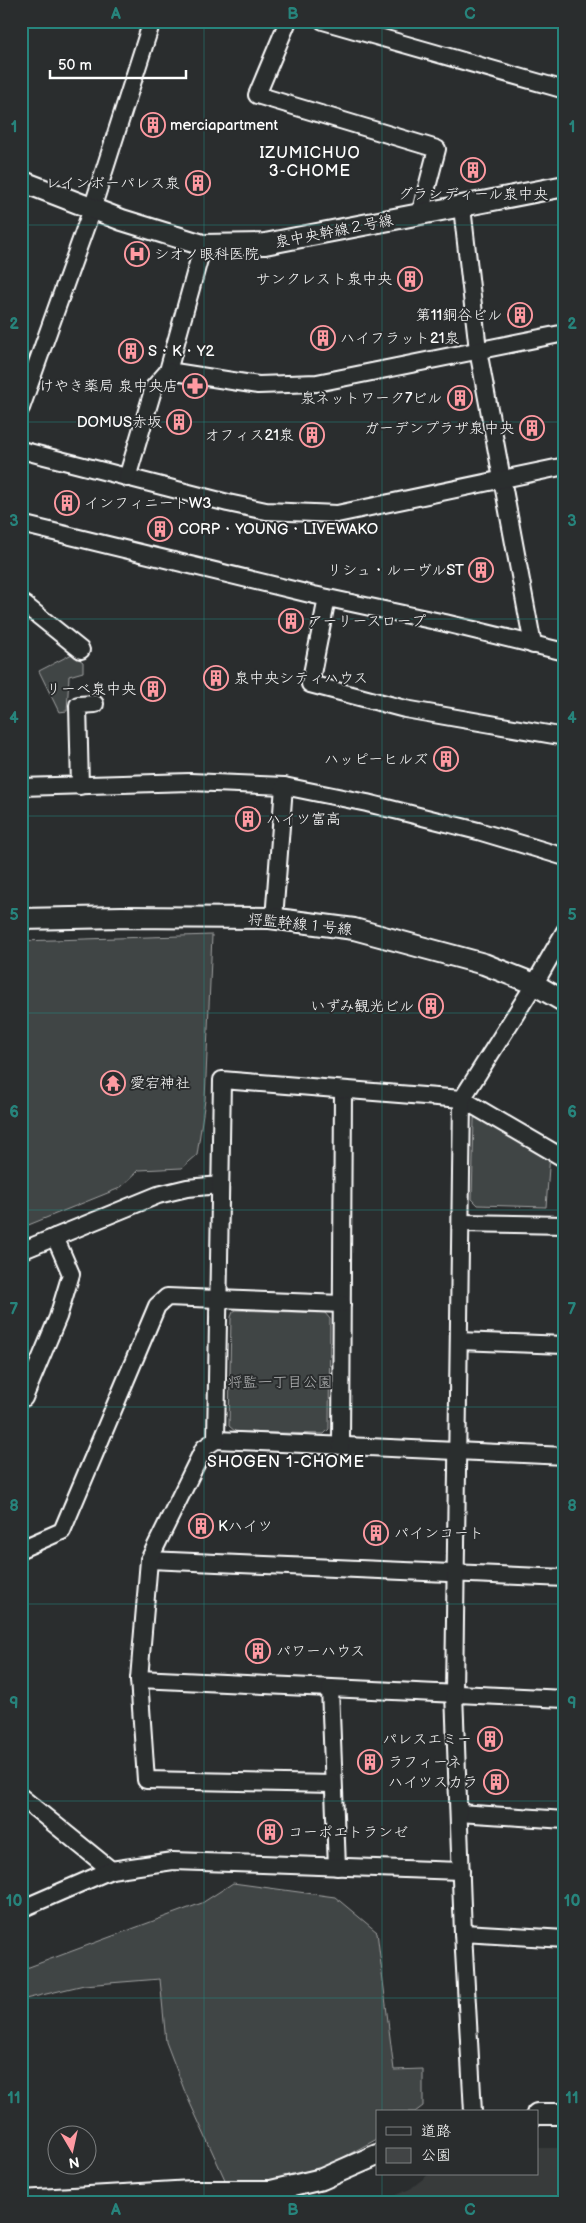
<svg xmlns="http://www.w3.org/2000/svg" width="586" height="2223" font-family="'Balsamiq Sans','Klee One',sans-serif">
	<rect width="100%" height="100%" fill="#2a2d2e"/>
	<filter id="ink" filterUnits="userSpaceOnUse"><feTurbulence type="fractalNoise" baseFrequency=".02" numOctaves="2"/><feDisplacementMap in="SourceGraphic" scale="10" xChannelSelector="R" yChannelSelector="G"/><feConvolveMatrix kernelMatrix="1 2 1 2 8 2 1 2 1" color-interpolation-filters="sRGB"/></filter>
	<g filter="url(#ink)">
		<path fill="#373a3b" d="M537 2148H565V2202H380L410 2189 429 2174H537Z"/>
		<g fill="#414445" stroke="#a0a2a2">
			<path d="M72 654 83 662V672L69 676 67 711 59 712 39 671Z"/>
			<path d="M212 935 205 1100 197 1155 182 1168 139 1170 120 1188 21 1228V941Z"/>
			<path d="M481 1117 550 1154 546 1207 478 1205 472 1199 474 1118Z"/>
			<path d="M236 1310 325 1313 330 1319 329 1429 324 1434 236 1432 229 1426 231 1317 233 1312Z"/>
			<path d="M233 1883 335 1897 377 1932 394 2070 423 2069V2106L415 2112H377V2139L322 2169 278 2181 227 2184 185 2092 166 2042 160 1979 84 1985 21 2000V1970L202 1903Z"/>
		</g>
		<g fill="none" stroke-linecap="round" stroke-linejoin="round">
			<defs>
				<g id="minor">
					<path d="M288 21 257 95 437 149 420 214"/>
					<path d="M323 21 565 90"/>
					<path d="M462 207 478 350 533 645"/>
					<path d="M203 245 168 371 258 385 317 383 565 333"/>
					<path d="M21 408 92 209 152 21"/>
					<path d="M21 450 228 503 266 511 337 514 565 466"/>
					<path d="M127 478 154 387 168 371"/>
					<path d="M21 524 314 595 445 623 565 652"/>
					<path d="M327 598 310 684 405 709 565 737"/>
					<path d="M21 607 25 605 81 650"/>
					<path d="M80 786 78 705 95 704"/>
					<path d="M21 787 190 782 284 786 367 803 478 831 565 857"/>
					<path d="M274 919 284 786"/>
					<path d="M461 1223 565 1225"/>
					<path d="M21 1251 158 1195 187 1188 220 1185"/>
					<path d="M459 1341 565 1345"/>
					<path d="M21 1398H24L58 1317 71 1274 55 1237"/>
					<path d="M216 1440 565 1456"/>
					<path d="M341 1446 343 1090"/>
					<path d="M21 1549 62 1531 157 1306 167 1297 342 1304"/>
					<path d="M149 1560 565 1578"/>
					<path d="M139 1679 565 1699"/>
					<path d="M330 1688 337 1867"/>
					<path d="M333 1784 146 1780 139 1679 149 1560 204 1448 216 1440 222 1080 462 1099 565 1159"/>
					<path d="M21 1797 111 1870 173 1861 461 1871"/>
					<path d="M459 1813 565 1820"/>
					<path d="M21 1909 111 1870"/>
					<path d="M463 1933 565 1939"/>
					<path d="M473 2112 463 1933 454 1693 462 1099 534 985 565 931"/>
				</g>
				<g id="tertiary">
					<path d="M21 181 122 220 203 245 265 244 565 186"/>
					<path d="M21 919 122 917 270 918 354 929 484 964 532 983 565 1002"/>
					<path d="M537 2114H565"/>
					<path d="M21 2201 192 2191H271L322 2179 377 2155"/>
				</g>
			</defs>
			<use href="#minor" stroke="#fff" stroke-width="20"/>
			<use href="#tertiary" stroke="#fff" stroke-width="24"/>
			<use href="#minor" stroke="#2a2d2e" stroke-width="16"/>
			<use href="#tertiary" stroke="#2a2d2e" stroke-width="20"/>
		</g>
	</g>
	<path fill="none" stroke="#27847c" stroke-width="1" stroke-opacity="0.55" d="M204 21V2202M382 21V2112M21 225H565M21 422H565M21 619H565M21 816H565M21 1013H565M21 1210H565M21 1407H565M21 1604H565M21 1801H565M21 1998H565M382 2174V2202"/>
	<defs>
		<symbol id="building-ring" viewBox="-11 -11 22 22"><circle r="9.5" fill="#2a2d2e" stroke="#ff9aa2" stroke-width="1.5"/><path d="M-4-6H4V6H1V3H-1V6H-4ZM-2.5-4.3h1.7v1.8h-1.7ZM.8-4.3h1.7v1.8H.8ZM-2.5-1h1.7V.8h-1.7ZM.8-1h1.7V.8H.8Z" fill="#ff9aa2"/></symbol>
		<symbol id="hospital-ring" viewBox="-11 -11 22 22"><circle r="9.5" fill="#2a2d2e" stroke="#ff9aa2" stroke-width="1.5"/><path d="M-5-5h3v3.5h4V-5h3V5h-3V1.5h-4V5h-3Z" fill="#ff9aa2"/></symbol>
		<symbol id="pharmacy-ring" viewBox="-11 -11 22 22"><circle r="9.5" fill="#2a2d2e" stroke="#ff9aa2" stroke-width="1.5"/><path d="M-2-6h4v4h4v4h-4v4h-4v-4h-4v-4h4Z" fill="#ff9aa2"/></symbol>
		<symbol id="temple-ring" viewBox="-11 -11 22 22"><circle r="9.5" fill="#2a2d2e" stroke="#ff9aa2" stroke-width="1.5"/><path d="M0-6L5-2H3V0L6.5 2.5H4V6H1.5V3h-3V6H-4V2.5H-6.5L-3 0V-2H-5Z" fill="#ff9aa2"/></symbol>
	</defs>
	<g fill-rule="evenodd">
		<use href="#building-ring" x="139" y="111" width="28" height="28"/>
		<use href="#building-ring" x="459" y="156" width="28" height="28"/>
		<use href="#building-ring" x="184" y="169" width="28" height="28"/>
		<use href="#hospital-ring" x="123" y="240" width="28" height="28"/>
		<use href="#building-ring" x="396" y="265" width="28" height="28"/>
		<use href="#building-ring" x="506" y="301" width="28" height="28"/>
		<use href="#building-ring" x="309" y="324" width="28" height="28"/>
		<use href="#building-ring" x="117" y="337" width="28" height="28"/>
		<use href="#pharmacy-ring" x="181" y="372" width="28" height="28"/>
		<use href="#building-ring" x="446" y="384" width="28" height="28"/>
		<use href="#building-ring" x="165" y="408" width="28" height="28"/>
		<use href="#building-ring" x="518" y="414" width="28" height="28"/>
		<use href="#building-ring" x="298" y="421" width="28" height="28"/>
		<use href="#building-ring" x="53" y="489" width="28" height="28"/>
		<use href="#building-ring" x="146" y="515" width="28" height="28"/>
		<use href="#building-ring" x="467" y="556" width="28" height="28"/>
		<use href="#building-ring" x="277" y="607" width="28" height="28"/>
		<use href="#building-ring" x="202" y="664" width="28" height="28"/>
		<use href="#building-ring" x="139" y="675" width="28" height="28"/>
		<use href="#building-ring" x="432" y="745" width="28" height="28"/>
		<use href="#building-ring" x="234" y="805" width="28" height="28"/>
		<use href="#building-ring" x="417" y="992" width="28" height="28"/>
		<use href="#temple-ring" x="99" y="1069" width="28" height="28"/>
		<use href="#building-ring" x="187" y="1512" width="28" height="28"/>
		<use href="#building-ring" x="362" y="1519" width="28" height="28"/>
		<use href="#building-ring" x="244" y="1637" width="28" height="28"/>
		<use href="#building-ring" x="476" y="1725" width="28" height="28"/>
		<use href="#building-ring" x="356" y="1748" width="28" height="28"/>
		<use href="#building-ring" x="482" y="1768" width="28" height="28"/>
		<use href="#building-ring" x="256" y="1818" width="28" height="28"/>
	</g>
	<g text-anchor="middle" stroke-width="4" stroke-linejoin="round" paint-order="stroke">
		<g font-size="15" fill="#fff" stroke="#2a2d2e" text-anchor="start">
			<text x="170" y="130">merciapartment</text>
			<text x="180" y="188" text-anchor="end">レインボーパレス泉</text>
			<text x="473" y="199" text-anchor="middle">グランディール泉中央</text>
			<text x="154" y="259">シオノ眼科医院</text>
			<text x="392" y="284" text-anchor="end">サンクレスト泉中央</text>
			<text x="502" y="320" text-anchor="end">第11銅谷ビル</text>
			<text x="340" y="343">ハイフラット21泉</text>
			<text x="148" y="356">S・K・Y2</text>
			<text x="178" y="391" text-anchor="end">けやき薬局 泉中央店</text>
			<text x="442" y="403" text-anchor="end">泉ネットワーク7ビル</text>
			<text x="162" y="427" text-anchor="end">DOMUS赤坂</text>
			<text x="514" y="433" text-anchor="end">ガーデンプラザ泉中央</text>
			<text x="294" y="440" text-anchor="end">オフィス21泉</text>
			<text x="84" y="508">インフィニートW3</text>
			<text x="178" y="534">CORP・YOUNG・LIVEWAKO</text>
			<text x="464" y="575" text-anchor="end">リシュ・ルーヴルST</text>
			<text x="308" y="626">アーリースロープ</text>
			<text x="234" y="683">泉中央シティハウス</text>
			<text x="136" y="694" text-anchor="end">リーベ泉中央</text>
			<text x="428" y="764" text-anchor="end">ハッピーヒルズ</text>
			<text x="266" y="824">ハイツ富高</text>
			<text x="414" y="1011" text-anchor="end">いずみ観光ビル</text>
			<text x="130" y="1088">愛宕神社</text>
			<text x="218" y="1531">Kハイツ</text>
			<text x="394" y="1538">パインコート</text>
			<text x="276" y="1656">パワーハウス</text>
			<text x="472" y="1744" text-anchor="end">パレスエミー</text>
			<text x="388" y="1767">ラフィーネ</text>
			<text x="478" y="1787" text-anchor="end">ハイツスカラ</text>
			<text x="288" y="1837">コーポエトランゼ</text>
		</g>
		<g font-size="15" fill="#fff" stroke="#2a2d2e">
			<text transform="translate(334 231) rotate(-11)" y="5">泉中央幹線２号線</text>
			<text transform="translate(300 924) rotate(6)" y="5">将監幹線１号線</text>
		</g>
		<g font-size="15" fill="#b3b4b5" stroke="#2a2d2e">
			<text x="280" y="1387">将監一丁目公園</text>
		</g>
		<g font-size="16" letter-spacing="1" fill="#fff" stroke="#2a2d2e">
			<text x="310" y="158">IZUMICHUO<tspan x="310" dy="18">3-CHOME</tspan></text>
			<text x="286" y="1467">SHOGEN 1-CHOME</text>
		</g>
	</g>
	<rect width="586" height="2223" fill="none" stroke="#2a2d2e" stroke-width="55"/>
	<rect x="376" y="2110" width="162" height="65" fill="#2a2d2e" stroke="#7f8182"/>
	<rect x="386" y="2127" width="25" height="8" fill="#2a2d2e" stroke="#7f8182"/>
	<text x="421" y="2136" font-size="15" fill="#ffffff">道路</text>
	<rect x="386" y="2148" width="25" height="15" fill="#414445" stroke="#7f8182"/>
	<text x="421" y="2160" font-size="15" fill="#ffffff">公園</text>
	<g transform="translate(72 2150) rotate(171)"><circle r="24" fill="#2a2d2e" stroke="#7f8182"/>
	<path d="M0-4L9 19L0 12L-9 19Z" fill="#ff9aa2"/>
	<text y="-8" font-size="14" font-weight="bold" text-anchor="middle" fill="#ffffff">N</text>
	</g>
	<path d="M50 70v8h136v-8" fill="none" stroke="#ffffff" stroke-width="2.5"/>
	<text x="58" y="70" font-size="15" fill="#ffffff" stroke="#2a2d2e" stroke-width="4" paint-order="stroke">50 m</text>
	<rect x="28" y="28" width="530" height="2168" fill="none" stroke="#27847c" stroke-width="2"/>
	<g font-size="16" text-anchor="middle" font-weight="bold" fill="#27847c">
		<text x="116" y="19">A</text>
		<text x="293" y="19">B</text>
		<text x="470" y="19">C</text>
		<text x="14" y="132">1</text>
		<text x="572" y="132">1</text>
		<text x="14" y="329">2</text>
		<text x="572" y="329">2</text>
		<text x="14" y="526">3</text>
		<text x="572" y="526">3</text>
		<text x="14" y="723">4</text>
		<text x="572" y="723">4</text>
		<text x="14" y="920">5</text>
		<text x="572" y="920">5</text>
		<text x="14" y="1117">6</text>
		<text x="572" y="1117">6</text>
		<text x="14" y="1314">7</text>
		<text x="572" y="1314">7</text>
		<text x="14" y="1511">8</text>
		<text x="572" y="1511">8</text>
		<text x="14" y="1708">9</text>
		<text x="572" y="1708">9</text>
		<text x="14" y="1906">10</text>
		<text x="572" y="1906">10</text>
		<text x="14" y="2103">11</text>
		<text x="572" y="2103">11</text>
		<text x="116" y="2215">A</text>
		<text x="293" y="2215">B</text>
		<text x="470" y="2215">C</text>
	</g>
</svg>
